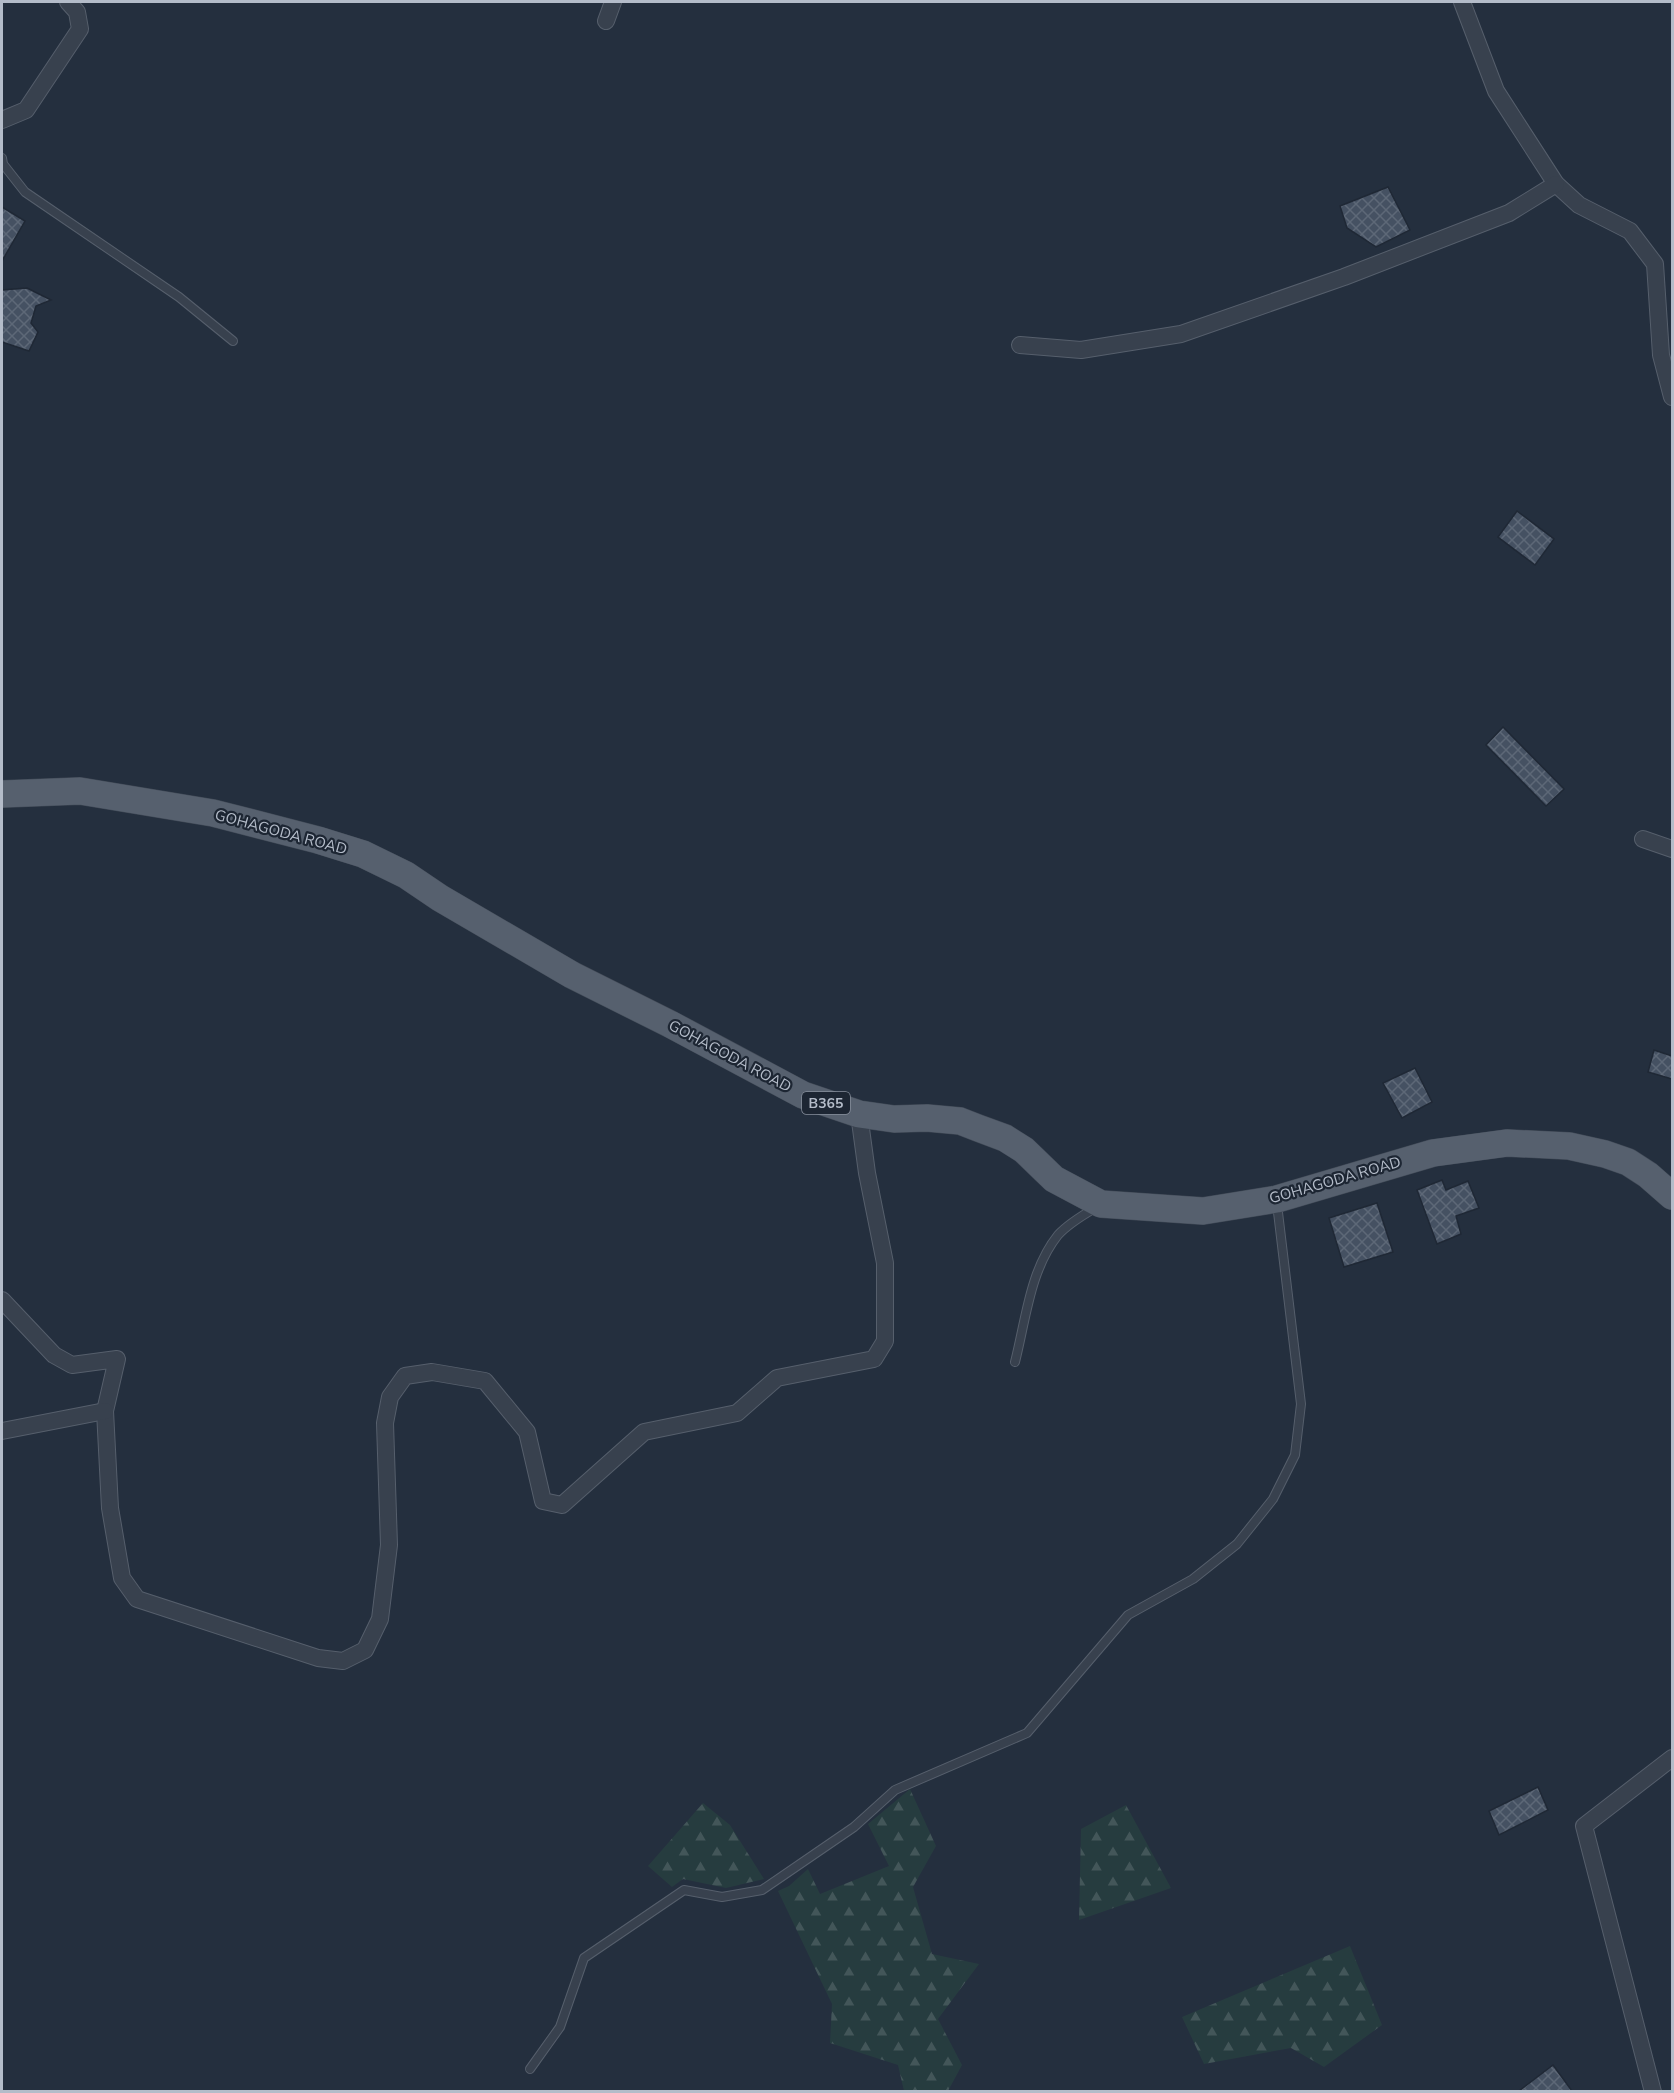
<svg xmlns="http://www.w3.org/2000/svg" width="1674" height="2093" font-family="'Nunito Sans',sans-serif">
	<defs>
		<pattern id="forest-firs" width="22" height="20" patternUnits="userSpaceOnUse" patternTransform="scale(1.5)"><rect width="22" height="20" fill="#263c3f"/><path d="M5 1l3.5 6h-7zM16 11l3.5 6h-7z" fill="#435659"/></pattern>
		<pattern id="building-cross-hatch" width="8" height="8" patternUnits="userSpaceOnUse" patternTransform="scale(1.5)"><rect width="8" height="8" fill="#455162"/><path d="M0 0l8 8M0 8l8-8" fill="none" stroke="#5d6877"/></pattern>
	</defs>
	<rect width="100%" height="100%" fill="#242f3e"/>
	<g fill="url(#forest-firs)">
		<path d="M910 1789 936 1846 913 1887 932 1954 979 1964 938 2019 962 2065 948 2091H904L898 2065 830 2043 832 2004 778 1891 789 1886 808 1869 820 1894 889 1866 868 1824Z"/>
		<path d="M703 1803 730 1825 764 1879 726 1888 683 1879 672 1887 648 1866Z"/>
		<path d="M1126 1805 1171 1888 1079 1920 1081 1829Z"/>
		<path d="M1350 1946 1382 2025 1324 2067 1291 2048 1204 2064 1182 2017Z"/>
	</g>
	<g fill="url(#building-cross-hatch)" stroke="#1f2835" stroke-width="1.5">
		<path d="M1388 187 1410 230 1376 247 1347 228 1340 206Z"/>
		<path d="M2 207 25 221 2 261Z"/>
		<path d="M27 288 51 300 36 306 31 323 38 332 29 351 2 342V290Z"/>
		<path d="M1517 511 1554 539 1535 565 1498 537Z"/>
		<path d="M1503 727 1564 789 1546 806 1486 745Z"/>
		<path d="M1654 1050 1672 1056V1079L1648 1072Z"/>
		<path d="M1415 1068 1432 1102 1402 1118 1383 1083Z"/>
		<path d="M1442 1180 1446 1190 1468 1181 1479 1208 1456 1216 1461 1234 1437 1244 1417 1190Z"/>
		<path d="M1377 1203 1393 1252 1344 1267 1329 1218Z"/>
		<path d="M1538 1787 1548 1810 1499 1835 1489 1811Z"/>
		<path d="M1553 2065 1572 2091H1519Z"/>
	</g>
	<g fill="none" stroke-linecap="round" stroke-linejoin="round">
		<defs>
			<g id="lane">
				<path d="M2 158 3 164 25 192 179 297 233 341"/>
				<path d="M1015 1362C1026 1319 1030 1270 1058 1235 1068 1224 1083 1215 1095 1208"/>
				<path d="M530 2069 560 2027 584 1958 684 1890 722 1897 762 1890 854 1827 895 1790 1027 1733 1128 1615 1193 1579 1237 1544 1273 1499 1295 1455 1301 1404 1277 1204"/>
			</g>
			<g id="street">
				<path d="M1462 2 1496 91 1556 184 1579 205 1630 231 1655 264 1661 355 1672 397"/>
				<path d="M606 21 613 2"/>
				<path d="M2 120 26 110 80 29 77 12 68 2"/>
				<path d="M1020 345 1081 350 1181 334 1344 277 1509 213 1556 184"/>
				<path d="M1643 839 1672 849"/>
				<path d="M2 1300 54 1355 72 1365 117 1359 105 1411 110 1508 122 1578 137 1599 318 1658 343 1661 365 1650 380 1619 389 1545 385 1423 390 1397 405 1376 432 1372 485 1381 527 1432 543 1501 562 1505 644 1432 737 1413 777 1378 874 1359 885 1341V1263L867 1173 859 1114"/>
				<path d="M2 1431 105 1411"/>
				<path d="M1653 2092 1584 1826 1672 1758"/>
			</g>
			<path id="primary" d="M2 794 80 791 213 813 318 840 363 854 406 875 440 898 572 975 670 1024 803 1095 859 1114 894 1119 927 1118 960 1121 978 1128 1005 1138 1024 1150 1054 1179 1101 1204 1203 1211 1277 1199 1433 1153 1507 1143 1569 1146 1605 1154 1628 1162 1648 1175 1672 1196"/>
		</defs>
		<use href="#lane" stroke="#565f6c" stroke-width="10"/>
		<use href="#street" stroke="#565f6c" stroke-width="18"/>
		<use href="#primary" stroke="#414a57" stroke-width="28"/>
		<use href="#lane" stroke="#38414e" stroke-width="8"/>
		<use href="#street" stroke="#38414e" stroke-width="16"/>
		<use href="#primary" stroke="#56606e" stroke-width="27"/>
	</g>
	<g text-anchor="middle" stroke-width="4.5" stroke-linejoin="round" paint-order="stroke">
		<rect fill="#1d2633" stroke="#878f9c" stroke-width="1.5" x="802" y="1092" width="48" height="22" rx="4.5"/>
		<g font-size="14" font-weight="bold" fill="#b4bcc9">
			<text x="826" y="1108">B365</text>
		</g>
		<g font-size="15" fill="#b4bcc9" stroke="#1d2633">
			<text transform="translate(281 832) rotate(15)" y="5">GOHAGODA ROAD</text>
			<text transform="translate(730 1056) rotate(28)" y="5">GOHAGODA ROAD</text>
			<text transform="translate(1335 1180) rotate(-16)" y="5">GOHAGODA ROAD</text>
		</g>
	</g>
	<rect width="1674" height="2093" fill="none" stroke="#b4bcc9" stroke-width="6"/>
</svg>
